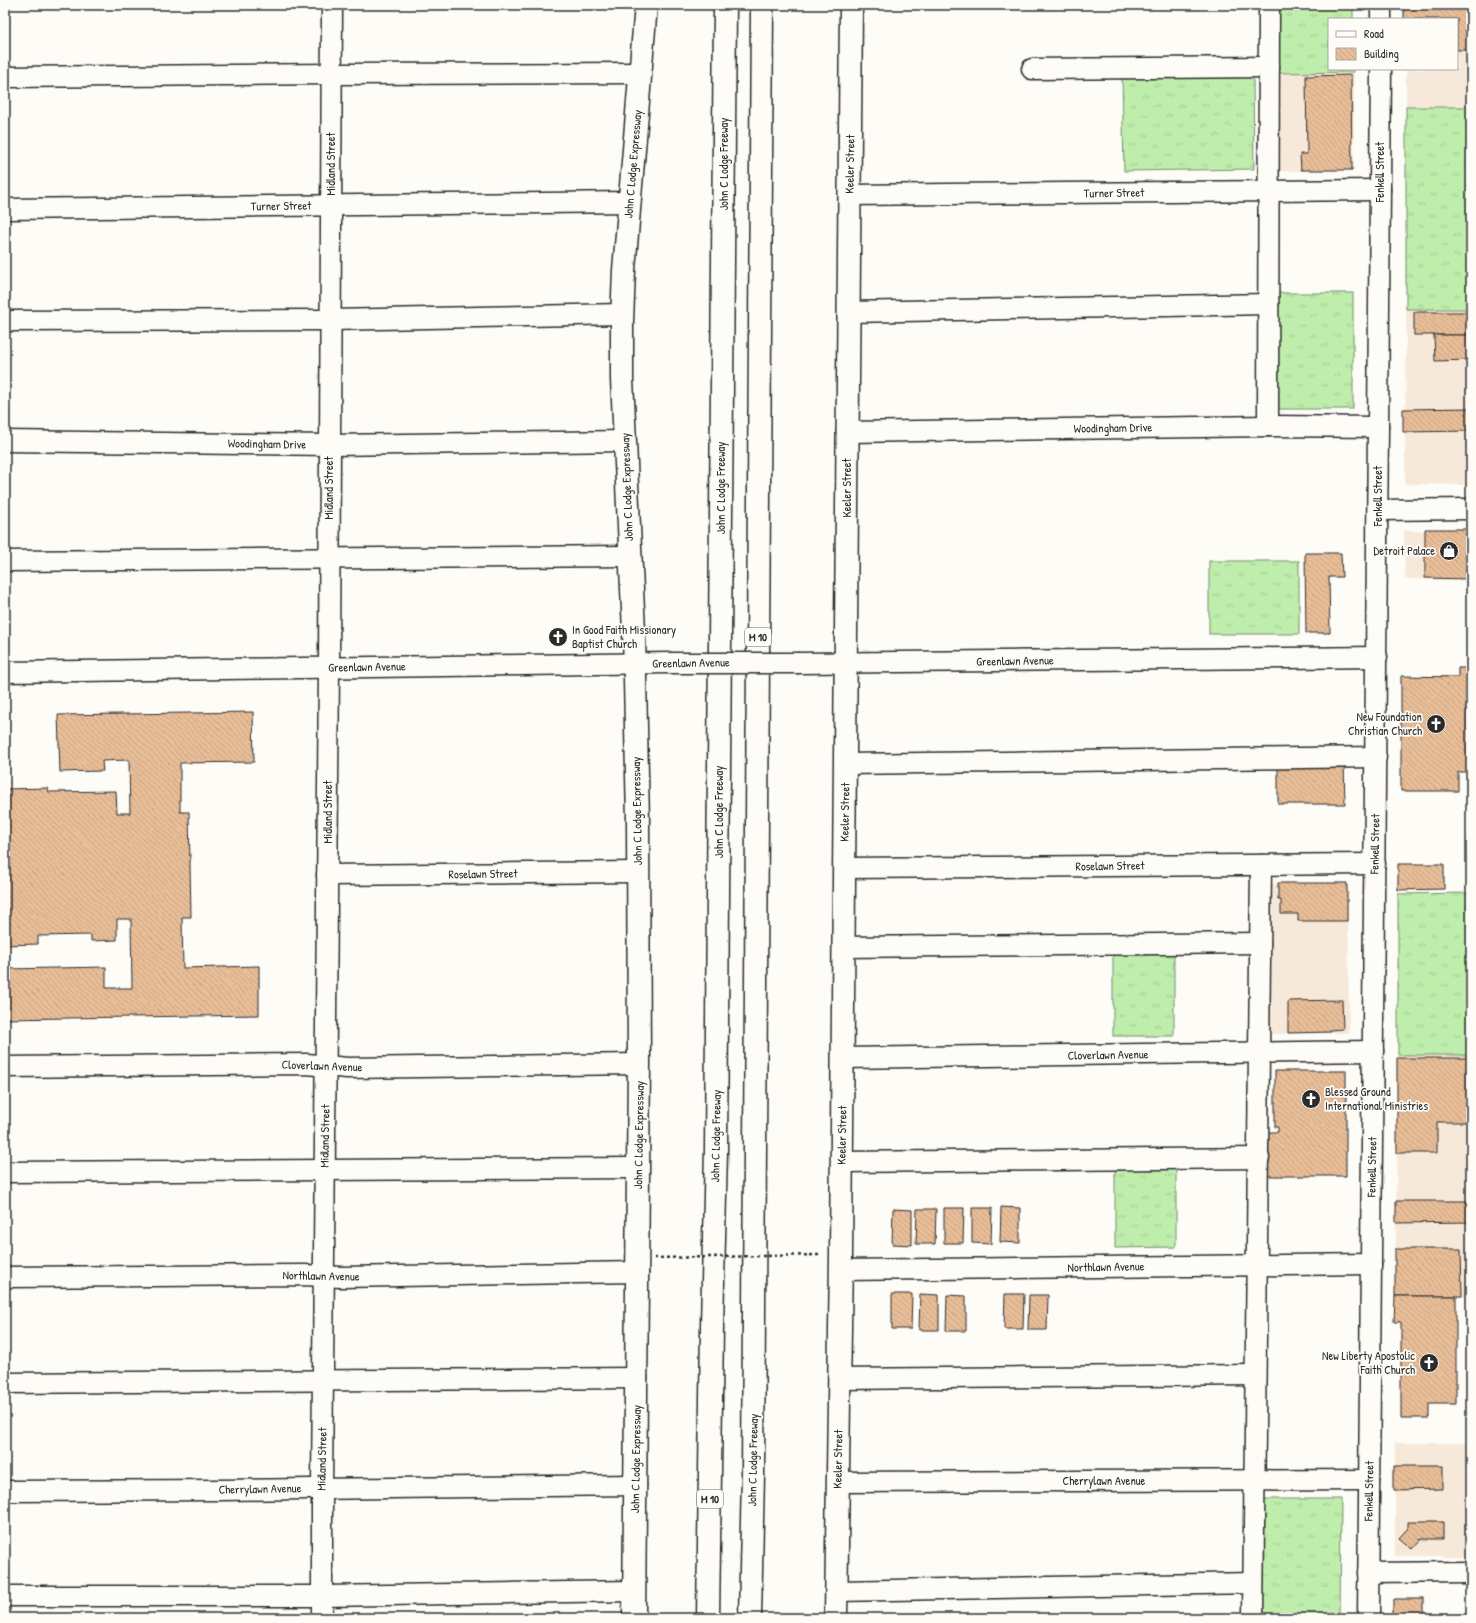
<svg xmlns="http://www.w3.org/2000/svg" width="1476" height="1623" font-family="'Patrick Hand',sans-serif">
	<defs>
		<pattern id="grass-tufts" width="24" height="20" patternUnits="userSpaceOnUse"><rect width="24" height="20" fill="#bfeeac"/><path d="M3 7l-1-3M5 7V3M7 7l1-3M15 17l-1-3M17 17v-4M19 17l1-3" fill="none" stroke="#a4cc94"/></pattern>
		<pattern id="building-back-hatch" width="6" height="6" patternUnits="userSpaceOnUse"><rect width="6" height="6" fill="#e8bd98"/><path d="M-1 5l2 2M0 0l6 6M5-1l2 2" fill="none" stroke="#c7a383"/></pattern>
	</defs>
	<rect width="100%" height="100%" fill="#fdfcf7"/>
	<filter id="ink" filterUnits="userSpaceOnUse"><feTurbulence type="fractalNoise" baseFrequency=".025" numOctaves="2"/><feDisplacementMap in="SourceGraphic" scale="8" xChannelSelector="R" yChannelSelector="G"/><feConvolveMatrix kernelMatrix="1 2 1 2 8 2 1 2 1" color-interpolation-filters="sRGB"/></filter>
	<g filter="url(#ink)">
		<g fill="#f7e9da">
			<path d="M1471 5V107H1406V69H1457V19Z"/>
			<path d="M1354 72V170L1276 171 1275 73Z"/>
			<path d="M1406 309H1471V485L1405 484Z"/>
			<path d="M1404 531H1471V580L1405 579Z"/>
			<path d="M1267 884H1348L1349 1033 1267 1034Z"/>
			<path d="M1398 1055H1471V1297L1395 1296Z"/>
			<rect x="1395" y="1443" width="76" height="113"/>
		</g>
		<g fill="url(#grass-tufts)" stroke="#758c6c">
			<path d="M1275 5H1353V19H1329V69H1354V72L1275 73Z"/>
			<path d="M1253 75 1254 169 1124 171 1122 77Z"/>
			<rect x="1406" y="107" width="65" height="202"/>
			<rect x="1274" y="293" width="79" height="116"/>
			<rect x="1209" y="561" width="90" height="73"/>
			<path d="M1471 893V1055H1398V894Z"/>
			<rect x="1113" y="947" width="61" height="89"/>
			<path d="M1115 1159H1176V1247L1115 1248Z"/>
			<path d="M1261 1499H1341L1340 1618H1261Z"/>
		</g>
		<g fill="url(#building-back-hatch)" stroke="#2b2b2b">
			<path d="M1404 5H1471V50H1457V19H1404Z"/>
			<path d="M1351 75 1352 170H1301L1300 154H1307L1306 76Z"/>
			<rect x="1414" y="312" width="57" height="23"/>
			<path d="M1434 335H1471V360L1435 361Z"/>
			<path d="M1471 408V431L1403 432V409Z"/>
			<path d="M1425 529H1471V579L1425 578Z"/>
			<path d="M1305 553H1341L1342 577H1329L1330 633H1306Z"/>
			<path d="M1458 668H1471V772H1458V791H1401V676L1458 677Z"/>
			<path d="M253 712 254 762 180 763V812H189L191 917H182L183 968 259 966V1015L5 1019V969L106 967V988H132L131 919H117V940L91 941V935L38 936V944L5 945V789L48 788 49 792 116 791 117 813H130L129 760 102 761 103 771 60 772 58 715Z"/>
			<path d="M1344 764 1345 804H1278V765Z"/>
			<path d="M1398 864H1444V889L1398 890Z"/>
			<path d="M1278 883H1347V921H1298V914H1281V900H1278Z"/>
			<path d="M1342 1000 1343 1029 1330 1030 1331 1032 1288 1033V1001Z"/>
			<path d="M1397 1058H1471V1122H1437V1153H1397Z"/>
			<path d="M1275 1071H1346V1176H1266V1132H1278V1127H1275Z"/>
			<path d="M1396 1201H1471V1222L1396 1223Z"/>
			<path d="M1001 1207 1020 1208V1243L1000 1242Z"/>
			<path d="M944 1208H964L963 1243H944Z"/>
			<path d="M972 1208H992L991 1244 972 1243Z"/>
			<path d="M893 1209 912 1210V1245L892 1244Z"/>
			<path d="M917 1209H936L935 1244H916Z"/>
			<path d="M1395 1249H1461L1462 1296H1395Z"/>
			<path d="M892 1294H912L911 1329H892Z"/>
			<path d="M920 1294 939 1295V1330H919Z"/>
			<path d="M1005 1294H1024L1023 1329H1004Z"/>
			<path d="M947 1295 966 1296V1331H946Z"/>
			<path d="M1029 1295H1048L1047 1330H1028Z"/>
			<path d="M1395 1296H1456V1404H1429V1418H1401V1322H1394Z"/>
			<path d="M1394 1466H1443V1489L1394 1490Z"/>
			<path d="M1408 1522H1443V1539H1421L1412 1549 1399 1538 1408 1528Z"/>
			<rect x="1394" y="1599" width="30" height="19"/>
		</g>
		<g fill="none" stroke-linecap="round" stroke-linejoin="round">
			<defs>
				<g id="minor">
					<path d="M1381 19V5"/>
					<path d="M1032 69 1269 67"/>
					<path d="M5 77 331 74 640 73"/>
					<path d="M849 195 1380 190"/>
					<path d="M5 209 629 202"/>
					<path d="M848 312 1268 304"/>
					<path d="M5 321 330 320 622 314"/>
					<path d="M1268 426 1269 5"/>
					<path d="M847 432 1268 426 1378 427"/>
					<path d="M5 441 330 445 625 441"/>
					<path d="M1378 510 1471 509"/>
					<path d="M5 561 630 556"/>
					<path d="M799 663 1377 657"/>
					<path d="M5 672 670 663"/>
					<path d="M845 764 1376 757"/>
					<path d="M844 868 1375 864"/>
					<path d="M327 875 638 872"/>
					<path d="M843 947 1260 943"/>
					<path d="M843 1058 1373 1051"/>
					<path d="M5 1067 307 1064 347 1068 639 1064"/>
					<path d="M842 1162 1259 1158"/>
					<path d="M5 1172 638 1168"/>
					<path d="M841 1270 1371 1264"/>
					<path d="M5 1277 305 1275 341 1277 638 1272"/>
					<path d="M839 1379 1255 1375"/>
					<path d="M5 1383 637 1378"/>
					<path d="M838 1482 1369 1480"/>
					<path d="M5 1491 220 1490 636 1485"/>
					<path d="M1368 1573 1471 1572"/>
					<path d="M837 1591 1253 1583"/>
					<path d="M5 1596H323L634 1591"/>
					<path d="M322 1618V1488L329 668 332 5"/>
					<path d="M1253 1618 1261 865"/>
					<path d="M1368 1618 1381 69"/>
				</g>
				<g id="major">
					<path d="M634 1618 639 1064 638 822 634 631 622 379V322L624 270 646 5"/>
					<path d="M836 1618 841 1256 851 5"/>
				</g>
				<g id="highway">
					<path d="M708 1618 712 1326 716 1150 725 5"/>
					<path d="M750 1618 753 1474 762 5"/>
				</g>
			</defs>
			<use href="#minor" stroke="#2b2b2b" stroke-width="23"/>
			<use href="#major" stroke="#2b2b2b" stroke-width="25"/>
			<use href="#highway" stroke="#2b2b2b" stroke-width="25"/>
			<use href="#minor" stroke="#fdfcf7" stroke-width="20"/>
			<use href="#major" stroke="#fdfcf7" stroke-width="22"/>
			<use href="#highway" stroke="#fdfcf7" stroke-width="22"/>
			<defs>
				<path id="minor-bridge" d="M670 663H799"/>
			</defs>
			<use href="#minor-bridge" stroke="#2b2b2b" stroke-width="23" stroke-linecap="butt"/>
			<path stroke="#2b2b2b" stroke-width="2.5" stroke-dasharray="3 3" stroke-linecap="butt" d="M654 1258 819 1255"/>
			<use href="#minor-bridge" stroke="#fdfcf7" stroke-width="20"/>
		</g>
	</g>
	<defs>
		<symbol id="shop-disc" viewBox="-11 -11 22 22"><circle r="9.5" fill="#2b2b2b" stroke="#fdfcf7"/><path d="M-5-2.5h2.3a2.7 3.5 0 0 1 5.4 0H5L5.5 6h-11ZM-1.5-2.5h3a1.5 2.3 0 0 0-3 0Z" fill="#fff"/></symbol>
		<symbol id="church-disc" viewBox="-11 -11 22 22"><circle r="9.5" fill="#2b2b2b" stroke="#fdfcf7"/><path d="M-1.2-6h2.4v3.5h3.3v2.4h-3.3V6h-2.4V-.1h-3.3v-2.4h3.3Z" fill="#fff"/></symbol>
	</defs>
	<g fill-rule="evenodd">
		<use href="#shop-disc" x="1438" y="540" width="22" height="22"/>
		<use href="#church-disc" x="547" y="626" width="22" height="22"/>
		<use href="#church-disc" x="1425" y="713" width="22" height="22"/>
		<use href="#church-disc" x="1300" y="1088" width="22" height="22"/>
		<use href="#church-disc" x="1418" y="1352" width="22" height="22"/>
	</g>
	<g text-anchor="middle" stroke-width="3.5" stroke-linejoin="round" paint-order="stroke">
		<g fill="#fdfcf7" stroke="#6a6a68" stroke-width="1">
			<rect x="745" y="628" width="26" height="18" rx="3"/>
			<rect x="697" y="1490" width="26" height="18" rx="3"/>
		</g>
		<g font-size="11" font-weight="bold" fill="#2b2b2b">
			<text x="758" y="641">M 10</text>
			<text x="710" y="1503">M 10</text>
		</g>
		<g font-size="12" fill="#2b2b2b" stroke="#fdfcf7">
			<text transform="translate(331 164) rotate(-90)" y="4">Midland Street</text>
			<text transform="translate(633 164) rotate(-85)" y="4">John C Lodge Expressway</text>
			<text transform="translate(724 164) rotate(-90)" y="4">John C Lodge Freeway</text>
			<text transform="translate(850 164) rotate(-89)" y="4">Keeler Street</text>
			<text transform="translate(1380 172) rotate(-90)" y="4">Fenkell Street</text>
			<text transform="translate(1114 193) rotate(-1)" y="4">Turner Street</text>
			<text transform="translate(281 206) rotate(-1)" y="4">Turner Street</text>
			<text transform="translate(1113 428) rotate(-1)" y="4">Woodingham Drive</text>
			<text transform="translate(267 444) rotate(1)" y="4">Woodingham Drive</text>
			<text transform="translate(627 487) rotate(-92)" y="4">John C Lodge Expressway</text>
			<text transform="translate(329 488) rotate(-90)" y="4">Midland Street</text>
			<text transform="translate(721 488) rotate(-90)" y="4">John C Lodge Freeway</text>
			<text transform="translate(847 488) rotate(-90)" y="4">Keeler Street</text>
			<text transform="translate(1378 496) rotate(-90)" y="4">Fenkell Street</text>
			<text transform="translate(1015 661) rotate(-1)" y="4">Greenlawn Avenue</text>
			<text transform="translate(691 663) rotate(-1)" y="4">Greenlawn Avenue</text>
			<text transform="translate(367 667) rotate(-1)" y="4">Greenlawn Avenue</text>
			<text transform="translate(637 811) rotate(-91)" y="4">John C Lodge Expressway</text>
			<text transform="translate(328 812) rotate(-90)" y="4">Midland Street</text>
			<text transform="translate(719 812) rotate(-90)" y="4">John C Lodge Freeway</text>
			<text transform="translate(845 812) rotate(-89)" y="4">Keeler Street</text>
			<text transform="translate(1375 844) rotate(-89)" y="4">Fenkell Street</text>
			<text transform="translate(1110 866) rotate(-1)" y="4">Roselawn Street</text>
			<text transform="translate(483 874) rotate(-1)" y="4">Roselawn Street</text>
			<text transform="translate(1108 1055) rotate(-1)" y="4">Cloverlawn Avenue</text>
			<text transform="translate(322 1066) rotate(2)" y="4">Cloverlawn Avenue</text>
			<text transform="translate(639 1135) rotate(-89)" y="4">John C Lodge Expressway</text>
			<text transform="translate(842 1135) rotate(-89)" y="4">Keeler Street</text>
			<text transform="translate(325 1136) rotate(-89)" y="4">Midland Street</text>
			<text transform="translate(716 1136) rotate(-89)" y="4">John C Lodge Freeway</text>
			<text transform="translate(1372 1167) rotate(-89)" y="4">Fenkell Street</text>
			<text transform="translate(1106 1267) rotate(-1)" y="4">Northlawn Avenue</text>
			<text transform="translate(321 1276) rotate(1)" y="4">Northlawn Avenue</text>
			<text transform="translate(322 1459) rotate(-89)" y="4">Midland Street</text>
			<text transform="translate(636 1459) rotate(-89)" y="4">John C Lodge Expressway</text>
			<text transform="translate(838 1459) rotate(-89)" y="4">Keeler Street</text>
			<text transform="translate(753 1460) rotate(-89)" y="4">John C Lodge Freeway</text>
			<text x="1104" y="1485">Cherrylawn Avenue</text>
			<text transform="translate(260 1489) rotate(-1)" y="4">Cherrylawn Avenue</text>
			<text transform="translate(1369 1491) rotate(-89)" y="4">Fenkell Street</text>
		</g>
		<g font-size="12" fill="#2b2b2b" stroke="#fdfcf7" text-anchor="end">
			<text x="1435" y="555">Detroit Palace</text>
			<text x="572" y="634" text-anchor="start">In Good Faith Missionary<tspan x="572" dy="14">Baptist Church</tspan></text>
			<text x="1422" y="721">New Foundation<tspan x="1422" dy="14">Christian Church</tspan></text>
			<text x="1325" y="1096" text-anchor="start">Blessed Ground<tspan x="1325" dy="14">International Ministries</tspan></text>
			<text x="1415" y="1360">New Liberty Apostolic<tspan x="1415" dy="14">Faith Church</tspan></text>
		</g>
	</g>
	<rect width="1476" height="1623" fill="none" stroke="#fdfcf7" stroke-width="20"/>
	<rect x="10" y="10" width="1456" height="1603" fill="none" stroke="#2b2b2b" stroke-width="1.5" filter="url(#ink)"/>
	<rect x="1328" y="18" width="130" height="52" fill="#fdfcf7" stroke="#a9a8a5"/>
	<rect x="1336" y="31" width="20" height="6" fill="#fdfcf7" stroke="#a9a8a5"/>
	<text x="1364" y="38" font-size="12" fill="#2b2b2b">Road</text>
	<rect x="1336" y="48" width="20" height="12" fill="url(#building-back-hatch)" stroke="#a9a8a5"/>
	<text x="1364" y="58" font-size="12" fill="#2b2b2b">Building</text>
</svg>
